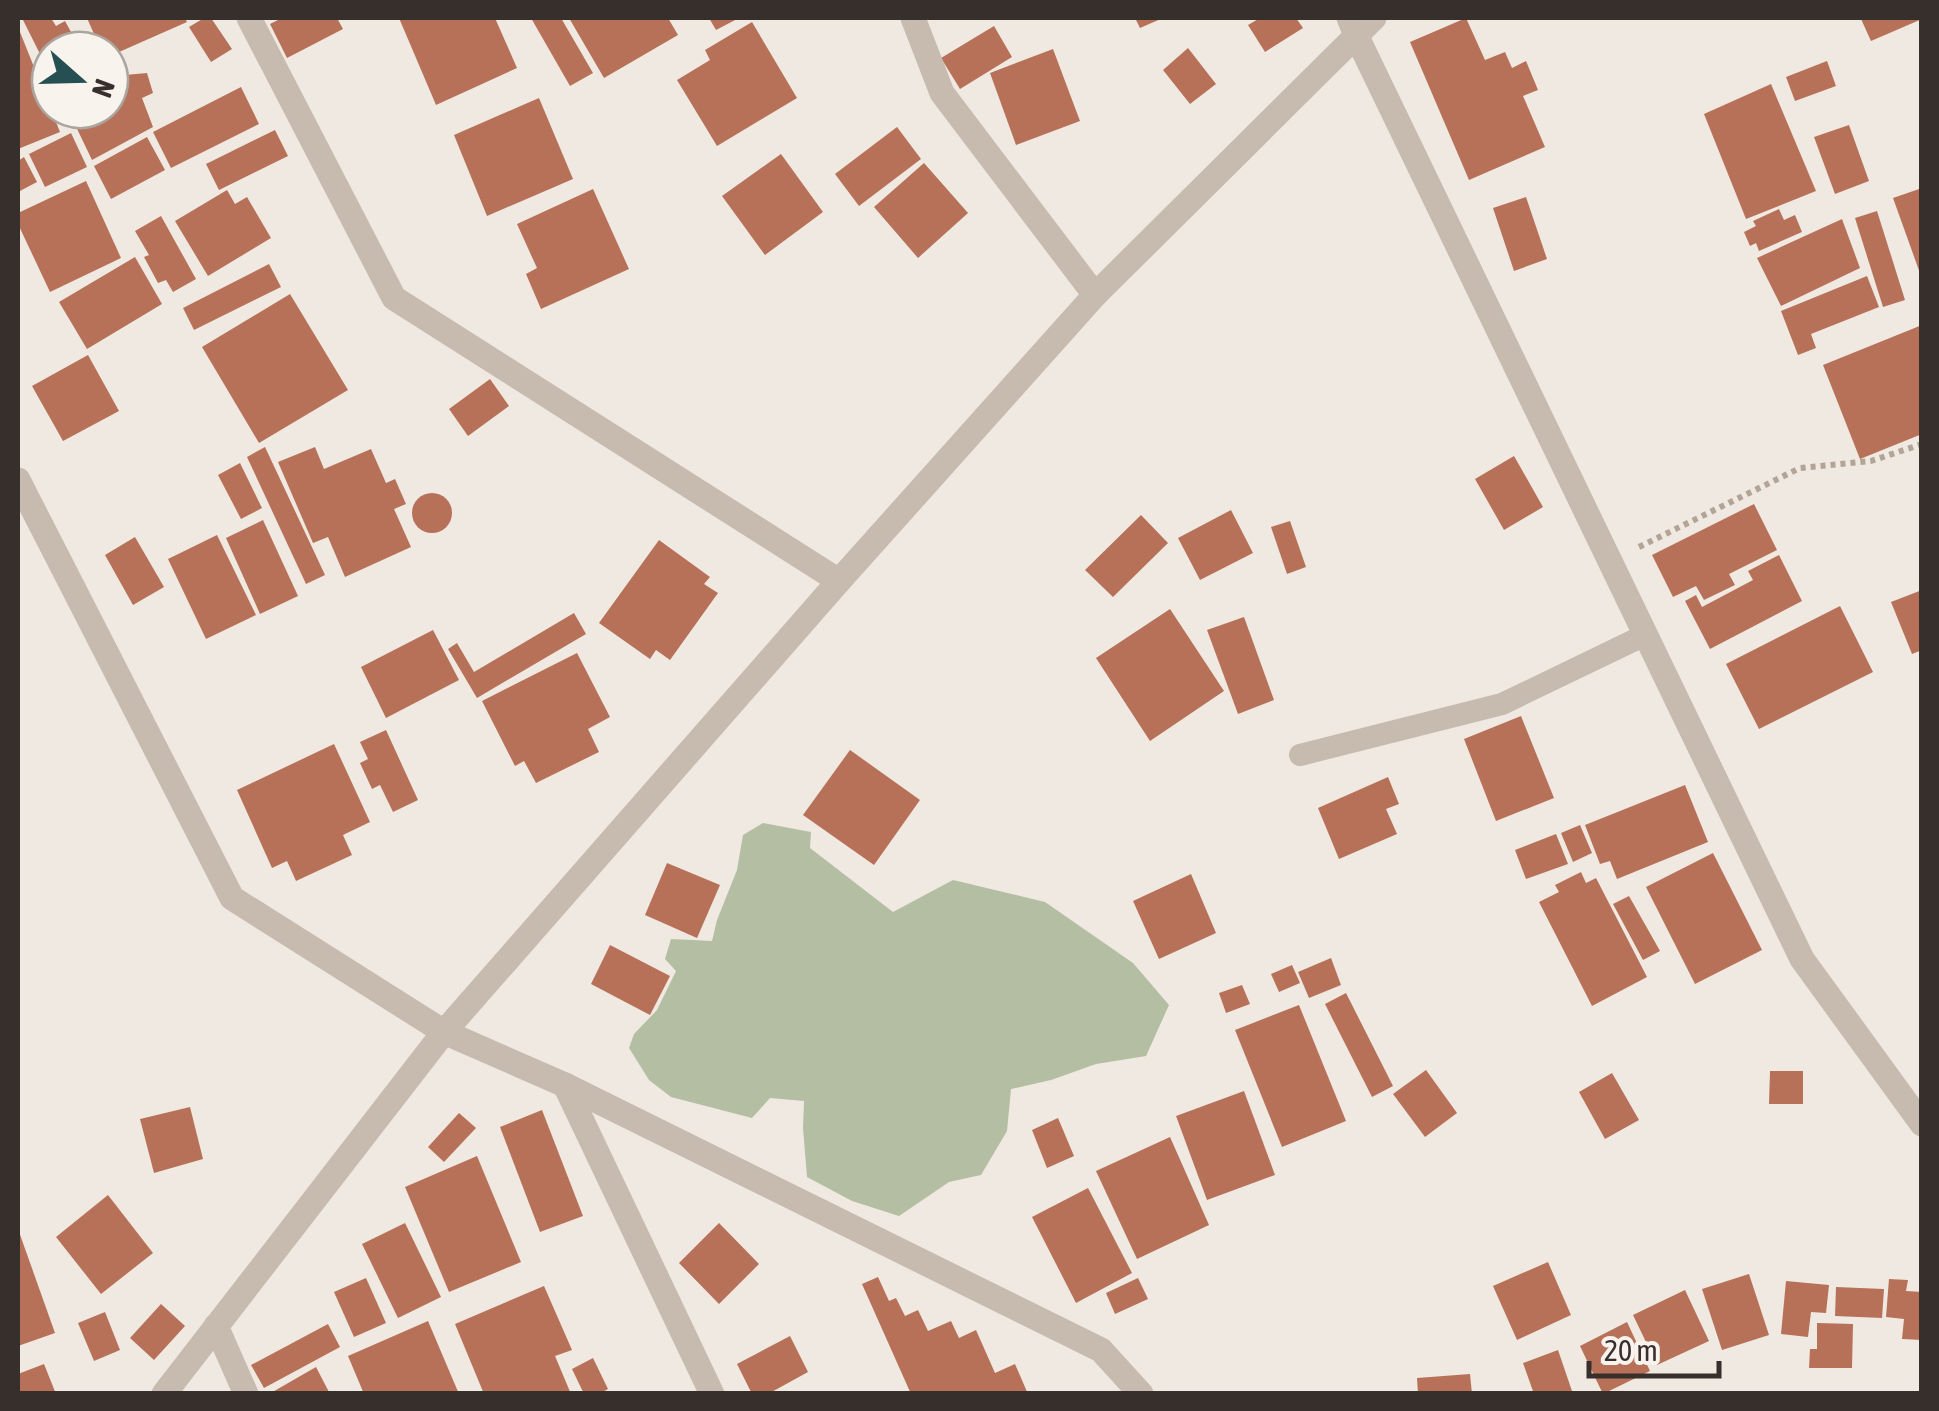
<svg xmlns="http://www.w3.org/2000/svg" width="1939" height="1411" font-family="'Asap Condensed',sans-serif">
	<rect width="100%" height="100%" fill="#f0e9e1"/>
	<path fill="#b4bea2" d="M763 823 811 832 810 848 893 912 953 880 1045 902 1133 963 1169 1005 1146 1056 1096 1064 1051 1080 1011 1089 1007 1131 981 1175 949 1182 899 1216 852 1201 807 1177 803 1128 804 1101 770 1098 752 1118 671 1097 649 1080 629 1048 634 1034 657 1010 676 971 665 959 671 939 712 941 717 920 737 870 743 835Z"/>
	<g fill="#b77158">
		<path d="M22 18H51L56 26 65 21 81 50H50V74Z"/>
		<path d="M87 18H185L187 22 110 56V50H101Z"/>
		<path d="M204 18H211L232 49 211 62 189 27Z"/>
		<path d="M282 18H337L343 29 287 58 270 24Z"/>
		<path d="M399 18H495L517 68 436 105Z"/>
		<path d="M531 18H561L593 73 570 86Z"/>
		<path d="M569 18H668L678 35 604 78Z"/>
		<path d="M709 18H739L716 30Z"/>
		<path d="M1135 18H1163L1140 28Z"/>
		<path d="M1260 18H1296L1303 28 1265 52 1248 25Z"/>
		<path d="M1466 18 1485 60 1505 52 1512 68 1526 61 1538 90 1523 96 1545 147 1469 180 1410 42Z"/>
		<path d="M1864 18H1922V19L1871 41 1861 19Z"/>
		<path d="M752 22 797 98 717 146 677 80 710 60 705 50Z"/>
		<path d="M994 26 1012 57 960 89 941 58Z"/>
		<path d="M18 27 60 132 18 149Z"/>
		<path d="M1188 48 1216 84 1190 104 1163 70Z"/>
		<path d="M1053 49 1080 121 1016 145 990 73Z"/>
		<path d="M1827 61 1836 86 1795 101 1786 77Z"/>
		<path d="M110 63 125 75 147 73 153 93 142 98 153 127 92 160 68 110H110Z"/>
		<path d="M1771 84 1816 191 1746 219 1704 114Z"/>
		<path d="M241 87 259 124 171 168 153 132Z"/>
		<path d="M539 98 573 179 487 216 454 135Z"/>
		<path d="M1849 125 1869 181 1835 194 1814 137Z"/>
		<path d="M897 127 921 159 859 206 835 174Z"/>
		<path d="M275 130 288 156 219 190 206 164Z"/>
		<path d="M71 133 87 167 45 187 29 154Z"/>
		<path d="M147 137 165 170 111 199 94 166Z"/>
		<path d="M781 154 823 212 765 255 722 196Z"/>
		<path d="M24 157 37 182 18 192V161Z"/>
		<path d="M924 163 968 213 918 258 874 207Z"/>
		<path d="M86 181 121 258 50 292 18 224V213Z"/>
		<path d="M1922 188V276H1921L1893 198Z"/>
		<path d="M593 189 629 269 541 309 526 274 537 268 517 224Z"/>
		<path d="M227 190 235 204 247 197 271 238 208 276 175 221Z"/>
		<path d="M1526 197 1547 259 1514 271 1493 208Z"/>
		<path d="M1779 209 1784 220 1795 215 1802 232 1759 251 1756 243 1750 246 1744 232 1756 226 1753 221Z"/>
		<path d="M1877 211 1905 300 1883 307 1855 218Z"/>
		<path d="M161 216 196 279 173 292 166 280 158 283 144 257 149 255 135 231Z"/>
		<path d="M1842 219 1860 268 1781 306 1757 258Z"/>
		<path d="M135 257 162 304 87 349 59 302Z"/>
		<path d="M269 264 281 287 194 330 183 308Z"/>
		<path d="M1867 276 1879 307 1811 334 1816 348 1798 355 1781 311Z"/>
		<path d="M290 294 348 390 259 443 202 347Z"/>
		<path d="M1922 325V434L1860 459 1823 365Z"/>
		<path d="M88 355 119 411 63 441 32 386Z"/>
		<path d="M490 379 509 406 468 436 449 409Z"/>
		<path d="M265 447 325 575 306 584 247 457Z"/>
		<path d="M315 447 324 469 371 449 386 483 395 479 406 504 394 509 411 547 345 577 328 537 313 543 278 462Z"/>
		<path d="M1514 456 1543 507 1504 530 1475 479Z"/>
		<path d="M240 463 262 508 241 519 218 475Z"/>
		<circle cx="432" cy="513" r="20"/>
		<path d="M1754 504 1777 550 1729 574 1735 585 1704 600 1696 586 1673 597 1652 555Z"/>
		<path d="M1231 510 1253 553 1200 580 1178 538Z"/>
		<path d="M1141 515 1168 543 1113 597 1085 570Z"/>
		<path d="M263 520 298 596 260 614 226 538Z"/>
		<path d="M1290 521 1306 567 1287 574 1271 527Z"/>
		<path d="M217 535 256 615 206 639 168 559Z"/>
		<path d="M135 537 164 587 133 605 105 555Z"/>
		<path d="M659 540 710 577 704 584 718 593 670 660 656 650 650 659 599 623Z"/>
		<path d="M1779 555 1802 601 1710 649 1685 601 1696 595 1702 607 1753 580 1748 571Z"/>
		<path d="M1922 590V650L1912 654 1891 602Z"/>
		<path d="M1840 606 1873 672 1759 729 1726 664Z"/>
		<path d="M1170 609 1224 691 1150 741 1096 658Z"/>
		<path d="M574 613 586 634 477 698 448 649 457 643 474 672Z"/>
		<path d="M1244 617 1274 700 1238 714 1207 630Z"/>
		<path d="M433 630 459 680 386 718 361 667Z"/>
		<path d="M577 653 610 717 588 729 599 752 536 783 524 761 515 766 482 701Z"/>
		<path d="M1521 716 1554 798 1496 821 1464 739Z"/>
		<path d="M386 730 418 800 393 812 380 785 372 789 360 763 368 759 360 742Z"/>
		<path d="M334 744 370 822 343 835 352 855 296 881 287 861 272 868 237 790Z"/>
		<path d="M850 750 920 800 874 865 803 815Z"/>
		<path d="M1388 777 1399 804 1386 809 1397 834 1339 859 1318 808Z"/>
		<path d="M1685 785 1708 842 1617 879 1610 861 1600 864 1585 825Z"/>
		<path d="M1580 825 1592 853 1573 862 1561 833Z"/>
		<path d="M1556 834 1568 864 1526 879 1515 850Z"/>
		<path d="M1713 853 1762 950 1695 984 1646 887Z"/>
		<path d="M667 863 720 885 697 938 645 915Z"/>
		<path d="M1581 872 1586 883 1596 878 1647 977 1592 1006 1539 902 1559 892 1555 885Z"/>
		<path d="M1191 874 1216 933 1159 959 1133 901Z"/>
		<path d="M1629 896 1660 951 1643 960 1613 904Z"/>
		<path d="M610 945 670 976 650 1015 591 984Z"/>
		<path d="M1331 958 1341 985 1309 998 1298 972Z"/>
		<path d="M1292 965 1300 983 1279 992 1271 974Z"/>
		<path d="M1242 985 1250 1004 1226 1013 1219 993Z"/>
		<path d="M1346 993 1393 1086 1372 1097 1325 1004Z"/>
		<path d="M1299 1005 1346 1121 1282 1147 1235 1030Z"/>
		<path d="M1426 1070 1457 1113 1425 1137 1393 1094Z"/>
		<path d="M1770 1071H1803V1104H1769Z"/>
		<path d="M1612 1073 1639 1120 1605 1139 1579 1092Z"/>
		<path d="M1244 1091 1275 1175 1207 1200 1176 1116Z"/>
		<path d="M190 1107 203 1159 154 1173 140 1119Z"/>
		<path d="M542 1110 583 1216 540 1232 500 1127Z"/>
		<path d="M459 1113 476 1128 444 1162 428 1147Z"/>
		<path d="M1058 1118 1074 1156 1047 1168 1032 1130Z"/>
		<path d="M1170 1137 1209 1225 1137 1259 1096 1171Z"/>
		<path d="M477 1156 521 1262 449 1292 405 1187Z"/>
		<path d="M1088 1188 1132 1273 1076 1303 1032 1217Z"/>
		<path d="M108 1195 153 1253 101 1294 56 1237Z"/>
		<path d="M405 1223 441 1297 398 1318 362 1244Z"/>
		<path d="M719 1223 759 1264 719 1304 679 1263Z"/>
		<path d="M18 1229 55 1333 18 1346Z"/>
		<path d="M1548 1262 1571 1315 1517 1340 1493 1286Z"/>
		<path d="M1749 1274 1769 1335 1722 1350 1702 1289Z"/>
		<path d="M878 1277 889 1301 896 1298 905 1316 918 1310 928 1331 951 1321 959 1338 976 1330 995 1373 1015 1364 1028 1394H911L862 1284Z"/>
		<path d="M366 1278 386 1323 354 1337 334 1292Z"/>
		<path d="M1138 1278 1148 1299 1115 1314 1106 1293Z"/>
		<path d="M1889 1279 1908 1280 1906 1291 1922 1292V1340L1902 1339 1904 1319 1886 1317Z"/>
		<path d="M1786 1281 1829 1285 1826 1313 1811 1312 1808 1337 1781 1334Z"/>
		<path d="M544 1286 572 1350 555 1356 571 1394H484L455 1324Z"/>
		<path d="M1836 1287 1884 1289 1882 1318 1835 1316Z"/>
		<path d="M1685 1290 1709 1341 1657 1365 1633 1315Z"/>
		<path d="M161 1304 185 1326 154 1360 130 1338Z"/>
		<path d="M105 1312 120 1350 94 1361 78 1323Z"/>
		<path d="M428 1321 459 1394H364L348 1356Z"/>
		<path d="M1627 1322 1650 1371 1603 1394 1580 1346Z"/>
		<path d="M1817 1323 1853 1324 1852 1368H1809L1810 1349H1817Z"/>
		<path d="M328 1324 340 1347 264 1388 251 1365Z"/>
		<path d="M790 1336 808 1372 768 1394H752L737 1364Z"/>
		<path d="M1558 1350 1573 1394H1534L1523 1363Z"/>
		<path d="M593 1358 608 1389 599 1394H584L572 1369Z"/>
		<path d="M44 1364 56 1394H18V1374Z"/>
		<path d="M316 1367 330 1394H269Z"/>
		<path d="M1470 1374 1472 1394H1418L1417 1378Z"/>
	</g>
	<g fill="none" stroke-linecap="round" stroke-linejoin="round">
		<path stroke="#b3a498" stroke-width="6" stroke-dasharray="5 5" stroke-linecap="butt" d="M1639 547 1800 468 1871 461 1922 444"/>
		<path stroke="#c7baae" stroke-width="22" d="M1300 755 1502 704 1645 635"/>
		<g stroke="#c7baae" stroke-width="25">
			<path d="M249 18 394 298 839 581"/>
			<path d="M913 18 942 93 1095 295"/>
			<path d="M1349 18 1356 35 1802 959 1922 1124"/>
			<path d="M18 480 232 898 444 1032 565 1085 1101 1350 1141 1394"/>
			<path d="M565 1085 712 1394"/>
			<path d="M216 1326 246 1394"/>
			<path d="M164 1394 444 1032 839 581 1095 295 1374 18"/>
		</g>
	</g>
	<rect width="1939" height="1411" fill="none" stroke="#372f2b" stroke-width="40"/>
	<g transform="translate(80 80) rotate(110)"><circle r="48" fill="#f8f3ed" stroke="#aba59f" stroke-width="2.5"/>
	<path d="M0-8L18 38L0 25L-18 38Z" fill="#264f53"/>
	<text y="-15" font-size="28" font-weight="bold" text-anchor="middle" fill="#372f2b">N</text>
	</g>
	<path d="M1589 1361v15h130v-15" fill="none" stroke="#372f2b" stroke-width="5"/>
	<text x="1604" y="1361" font-size="30" fill="#372f2b" stroke="#f8f3ed" stroke-width="8" paint-order="stroke">20 m</text>
</svg>
